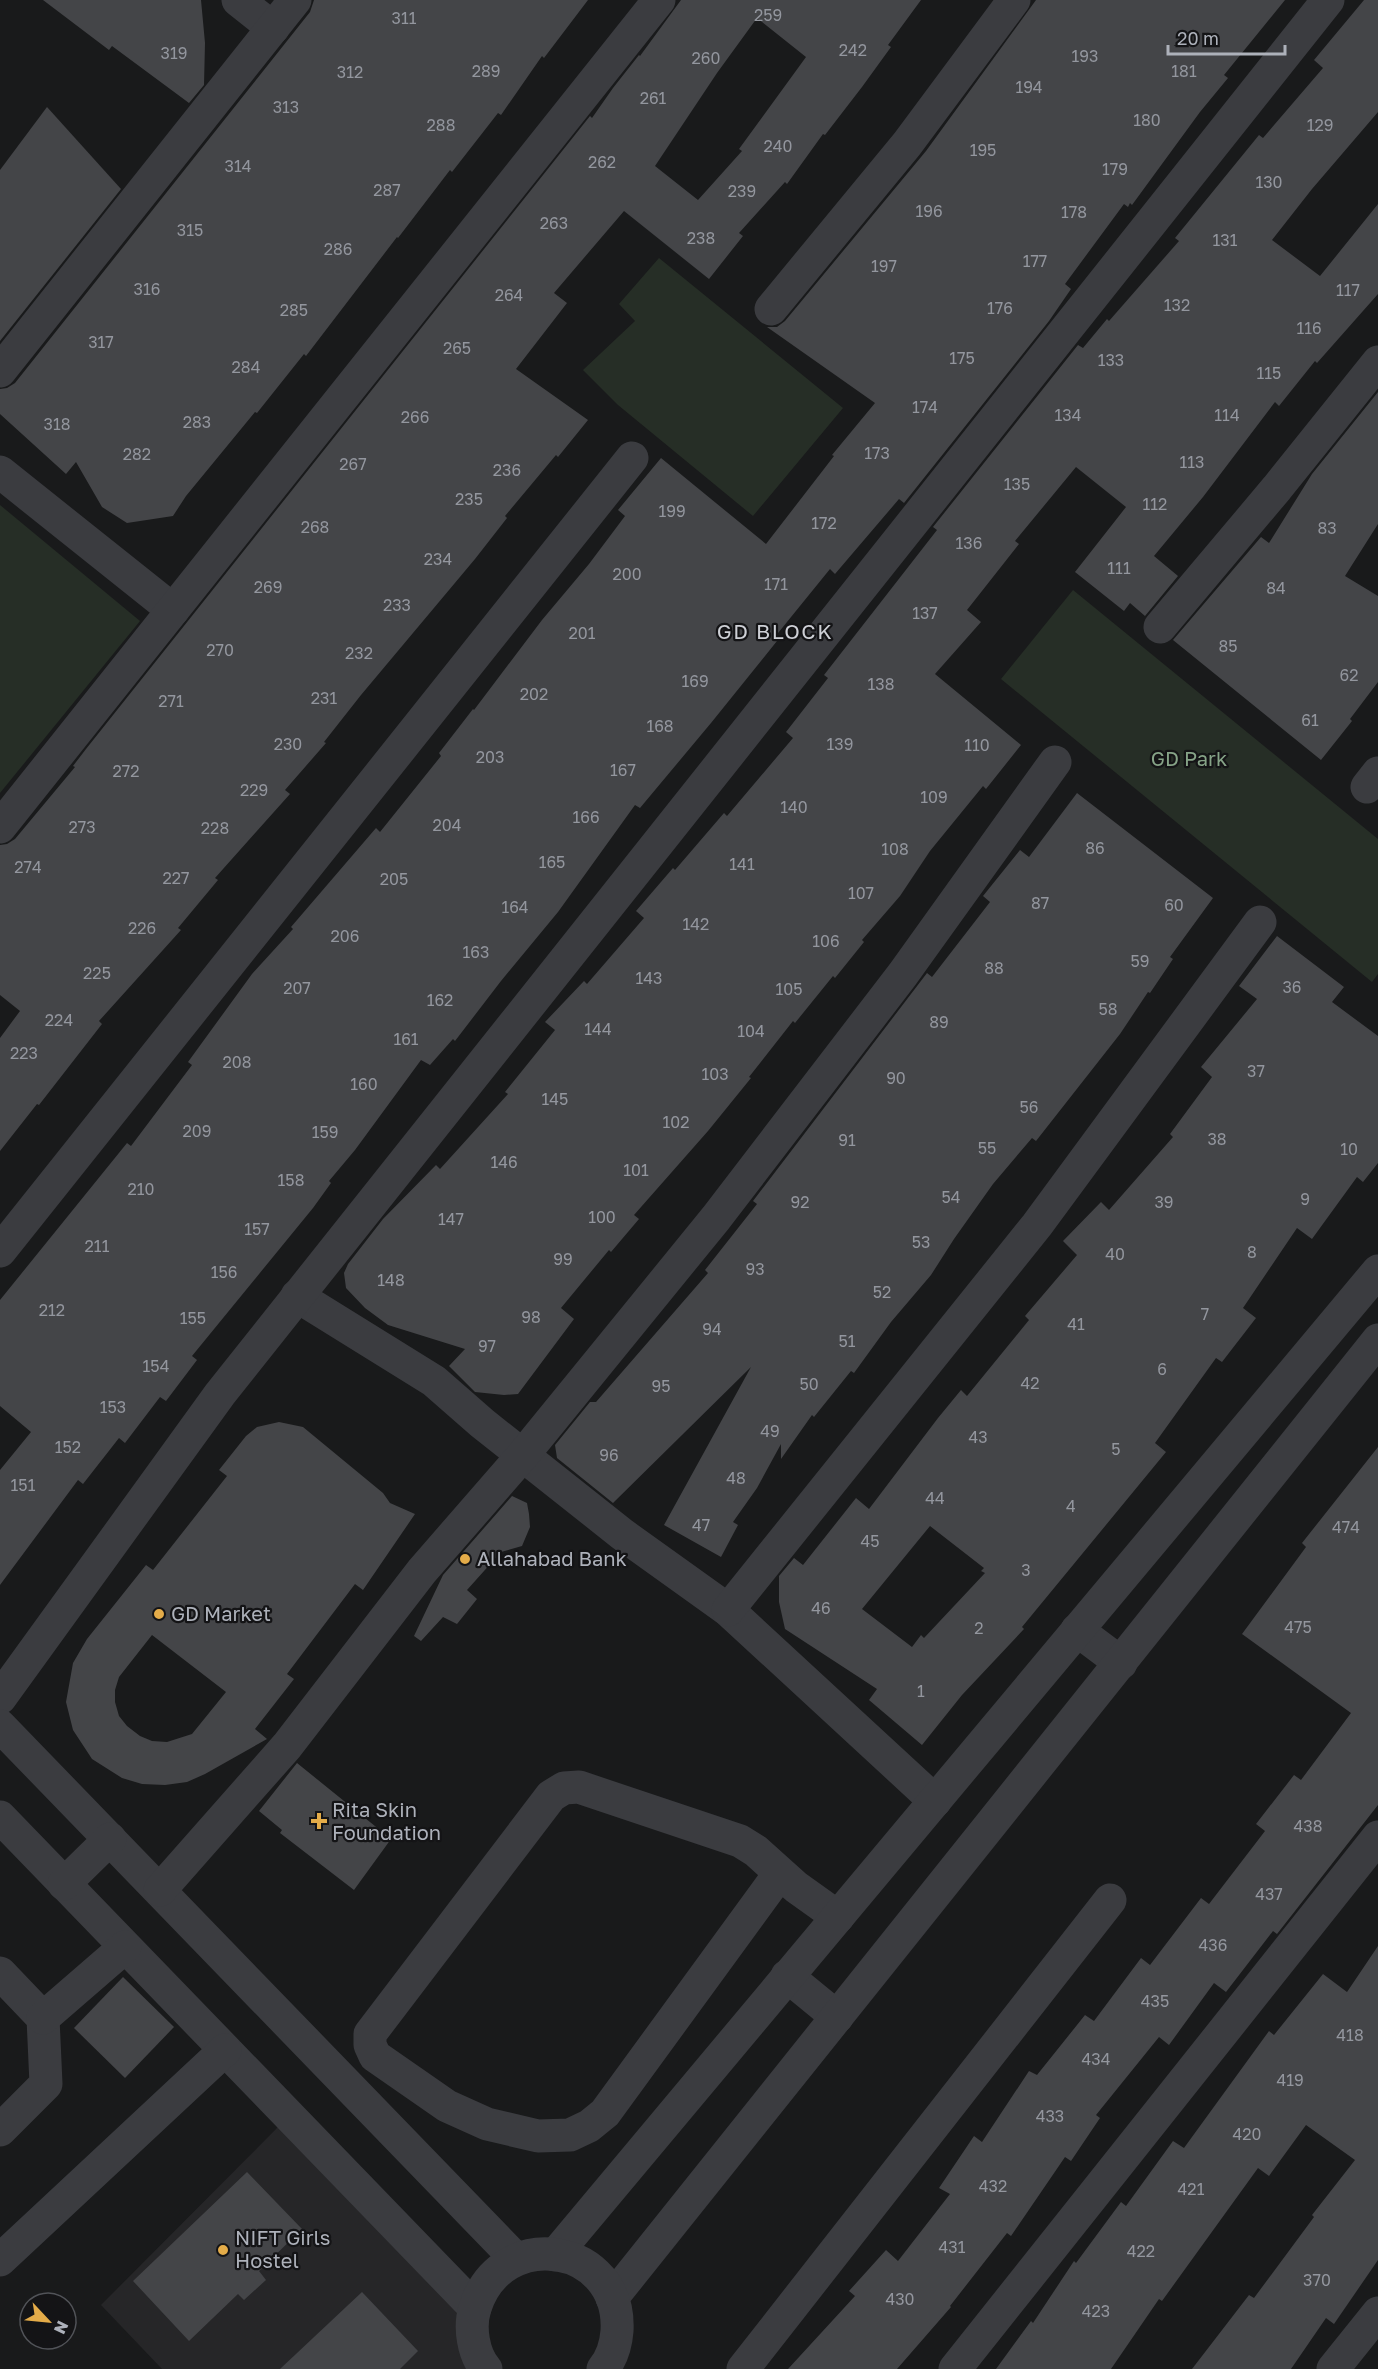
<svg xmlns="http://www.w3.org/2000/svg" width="1378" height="2369" font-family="'Golos Text',sans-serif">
	<rect width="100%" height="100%" fill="#191a1b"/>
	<path fill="#262628" d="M279 2126 459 2307 468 2369H162L101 2305Z"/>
	<g fill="#262e26">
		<path d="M659 258 843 408 753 516 618 405 583 370 635 321 619 304Z"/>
		<path d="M0 505 140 621 0 793Z"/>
		<path d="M1073 590 1378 839V974L1372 982 1001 679Z"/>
	</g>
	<g fill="#444548" fill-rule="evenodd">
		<path d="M43 0H201L205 43 204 85 189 103 112 46 109 50Z"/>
		<path d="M314 0H588L544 58 542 56 501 115 498 113 452 172 450 170 398 238 397 237 306 356 304 354 257 413 255 412 186 496 173 516 127 523 102 507 76 462 66 474 0 414V389L7 388 15 383 310 12Z"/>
		<path d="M681 0H921L888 45 891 47 862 87 825 135 823 134 787 184 785 182 739 233 743 236 709 279 624 211 554 293 567 303 516 369 588 420 558 457 556 455 505 516 507 518 475 559 361 695 324 742 326 743 285 790 290 794 215 878 218 880 178 928 181 930 99 1021 102 1024 39 1105 37 1104 0 1151V1038L20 1011 0 995V845L7 844 15 839 75 767 73 766 86 749 590 116 592 118 613 88 639 55 640 56ZM757 18 806 57 739 149 742 151 698 200 655 166 717 73Z"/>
		<path d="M1036 0H1285L1224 75 1228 78 1200 112 1132 205 1130 203 1128 207 1124 204 1065 284 1071 289 1049 321 904 503 899 499 835 574 830 569 774 638 777 641 711 723 640 808 635 805 558 912 501 981 455 1041 453 1039 430 1065 421 1060 355 1150 329 1181 331 1183 313 1208 192 1356 197 1360 166 1401 160 1397 125 1443 119 1438 83 1484 78 1480 0 1585V1470L31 1432 0 1406V1300L127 1143 131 1146 192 1065 188 1062 252 974 293 929 291 927 376 828 380 832 441 756 439 753 473 709 474 710 542 620 589 564 625 516 618 510 661 458 766 544 834 456 832 455 875 403 767 327H777L785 321 926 151Z"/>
		<path d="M1364 0H1378V112L1312 189 1272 240 1320 276 1378 204V294L1317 363 1315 361 1279 406 1275 402 1203 497 1154 556 1178 576 1145 616 1130 603 1124 611 1075 572 1126 507 1076 467 1015 541 1019 544 967 610 981 622 935 674 1021 745 986 789 983 786 930 851 900 896 862 940 864 942 835 978 833 976 795 1023 793 1021 749 1077 751 1078 708 1131 634 1215 639 1219 611 1252 609 1250 561 1308 574 1319 518 1394 504 1395 475 1392 449 1366 465 1349 388 1325 365 1308 346 1288 344 1273 348 1264 383 1219 436 1165 440 1169 508 1094 505 1092 555 1030 545 1022 584 981 587 984 644 918 636 911 673 868 675 870 724 813 727 816 793 738 786 732 828 678 824 675 937 530 933 527 1078 345 1083 348 1107 319 1109 321 1179 241 1175 238 1259 135 1263 138 1323 68 1314 60Z"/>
		<path d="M47 107 121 189 0 341V170Z"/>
		<path d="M1378 392V524L1345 576 1378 596V682L1350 719 1352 721 1321 760 1173 640 1261 537 1269 543 1312 474Z"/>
		<path d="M1077 793 1213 898 1170 957 1173 959 1150 993 1148 992 1120 1034 1036 1141 1032 1138 993 1184 954 1239 931 1275 891 1322 854 1373 851 1371 814 1417 812 1415 781 1459V1444L757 1488 733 1522 738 1525 721 1557 664 1525 751 1367 613 1503 557 1458 555 1445 590 1402H596L708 1273 705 1270 757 1204 753 1201 927 973 932 977 990 902 983 896 1020 850 1029 857Z"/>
		<path d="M1277 936 1344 987 1332 1002 1378 1036V1163L1363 1182 1357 1177 1312 1239 1297 1228 1243 1308 1256 1318 1222 1362 1216 1358 1155 1443 1166 1452 1022 1627 1024 1629 962 1695 922 1745 869 1700 877 1689 785 1629 779 1602V1576L794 1558 803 1565 856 1498 869 1509 938 1418 961 1390 967 1396 1029 1320 1025 1316 1077 1255 1063 1241 1101 1202 1109 1210 1173 1137 1170 1134 1212 1077 1201 1067 1257 999 1239 986ZM930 1526 984 1568 981 1571 985 1573 924 1638 921 1635 912 1647 862 1609Z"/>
		<path d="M279 1422 303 1427 383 1493 390 1503 415 1514 363 1590 355 1584 287 1674 294 1679 255 1729 267 1739 205 1774 187 1782 165 1785 142 1784 122 1778 92 1759 73 1730 66 1702 73 1663 87 1639 146 1565 153 1570 227 1476 219 1470 246 1436 257 1427ZM152 1635 226 1692 192 1734 167 1742 152 1741 140 1736 127 1726 119 1716 115 1702V1690L119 1677Z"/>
		<path d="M1378 1447V1805L1277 1934 1273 1931 1226 1992 1214 1983 1169 2045 1159 2037 1096 2115 1100 2118 1071 2161 1065 2157 1011 2236 1007 2233 950 2306 951 2307 897 2369H788L855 2296 849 2291 886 2250 898 2261 950 2194 939 2188 974 2136 982 2142 1029 2071 1037 2075 1085 2015 1094 2021 1141 1958 1150 1965 1201 1898 1209 1904 1265 1831 1256 1824 1294 1775 1301 1780 1351 1713 1242 1634 1306 1547 1302 1543Z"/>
		<path d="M512 1496 527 1503 529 1514 530 1527 522 1546 501 1552 467 1590 477 1599 457 1624 443 1617 421 1641 414 1636 443 1575Z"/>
		<path d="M297 1763 391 1839 354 1890 280 1833 282 1830 259 1811Z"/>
		<path d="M1378 1946V2260L1334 2324 1326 2318 1291 2369H1192L1249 2295 1254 2298 1314 2217 1312 2215 1355 2160 1306 2125 1269 2176 1258 2168 1162 2301 1159 2299 1111 2369H996L1031 2321 1033 2323 1074 2261 1076 2263 1121 2202 1126 2206 1173 2141 1184 2148 1269 2031 1274 2035 1323 1974 1347 1992Z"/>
		<path d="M123 1977 174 2027 125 2078 74 2028Z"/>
		<path d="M247 2172 302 2229 259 2271 266 2280 244 2300 238 2294 189 2341 133 2281Z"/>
		<path d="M362 2292 418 2351 400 2369H280Z"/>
	</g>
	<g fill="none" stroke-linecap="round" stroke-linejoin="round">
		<g stroke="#3b3c40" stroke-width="33">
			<path d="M238 0 273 28"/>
			<path d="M771 309 907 144 1014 0"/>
			<path d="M0 371 295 0"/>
			<path d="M0 472 173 610"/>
			<path d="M1160 627 1277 488 1378 362"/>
			<path d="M1367 787 1378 773"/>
			<path d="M0 827 659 0"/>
			<path d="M0 1251 632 458"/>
			<path d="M297 1296 434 1381 482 1423 622 1534 728 1610 935 1801"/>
			<path d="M728 1610 1037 1225 1260 922"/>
			<path d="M1077 1630 1121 1663"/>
			<path d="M0 1698 220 1394 1328 0"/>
			<path d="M0 1726 516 2259"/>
			<path d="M0 1817 475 2308"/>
			<path d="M780 1873 605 2113 589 2126 570 2135 538 2136 487 2124 447 2106 375 2056 370 2045V2034L551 1796 564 1788 579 1787 740 1841 756 1851 796 1887 838 1917"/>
			<path d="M64 1884 110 1839"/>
			<path d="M160 1890 287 1746 422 1571 523 1455 716 1218 903 974 1055 762"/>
			<path d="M0 1973 43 2018 46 2084 0 2130"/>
			<path d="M787 1976 837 2017"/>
			<path d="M43 2018 125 1947"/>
			<path d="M555 2255 1378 1271"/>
			<path d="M0 2260 225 2050"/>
			<path d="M612 2298 1378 1340"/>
			<path d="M486 2369C473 2354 469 2327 475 2308 502 2223 622 2244 617 2331 616 2344 612 2358 603 2369"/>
			<path d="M743 2369 1110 1900"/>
			<path d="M955 2369 1378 1837"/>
			<path d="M1333 2369 1378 2313"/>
		</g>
	</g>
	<g fill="#e4ac49" stroke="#141416" stroke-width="2">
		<circle cx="465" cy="1559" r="6"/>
		<circle cx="159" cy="1614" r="6"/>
		<path d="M316 1812h6v6h6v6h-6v6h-6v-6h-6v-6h6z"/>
		<circle cx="223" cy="2250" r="6"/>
	</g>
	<g text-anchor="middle" stroke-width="4.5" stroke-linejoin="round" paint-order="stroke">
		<g font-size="16" fill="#93969e">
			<text x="768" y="21">259</text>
			<text x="404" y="24">311</text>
			<text x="853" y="56">242</text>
			<text x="174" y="59">319</text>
			<text x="1085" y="62">193</text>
			<text x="706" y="64">260</text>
			<text x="486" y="77">289</text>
			<text x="1184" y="77">181</text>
			<text x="350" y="78">312</text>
			<text x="1029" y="93">194</text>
			<text x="653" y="104">261</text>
			<text x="286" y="113">313</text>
			<text x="1147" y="126">180</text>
			<text x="441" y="131">288</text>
			<text x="1320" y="131">129</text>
			<text x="778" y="152">240</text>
			<text x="983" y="156">195</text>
			<text x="602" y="168">262</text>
			<text x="238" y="172">314</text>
			<text x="1115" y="175">179</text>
			<text x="1269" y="188">130</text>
			<text x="387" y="196">287</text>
			<text x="742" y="197">239</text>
			<text x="929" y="217">196</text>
			<text x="1074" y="218">178</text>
			<text x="554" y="229">263</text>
			<text x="190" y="236">315</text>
			<text x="701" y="244">238</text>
			<text x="1225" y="246">131</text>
			<text x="338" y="255">286</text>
			<text x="1035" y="267">177</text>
			<text x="884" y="272">197</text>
			<text x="147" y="295">316</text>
			<text x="1348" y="296">117</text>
			<text x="509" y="301">264</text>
			<text x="1177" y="311">132</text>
			<text x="1000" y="314">176</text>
			<text x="294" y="316">285</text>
			<text x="1309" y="334">116</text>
			<text x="101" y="348">317</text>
			<text x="457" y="354">265</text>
			<text x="962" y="364">175</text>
			<text x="1111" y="366">133</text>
			<text x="246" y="373">284</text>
			<text x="1269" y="379">115</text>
			<text x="925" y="413">174</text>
			<text x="1068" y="421">134</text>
			<text x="1227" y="421">114</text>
			<text x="415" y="423">266</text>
			<text x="197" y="428">283</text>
			<text x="57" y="430">318</text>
			<text x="877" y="459">173</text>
			<text x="137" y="460">282</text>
			<text x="1192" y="468">113</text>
			<text x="353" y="470">267</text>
			<text x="507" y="476">236</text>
			<text x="1017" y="490">135</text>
			<text x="469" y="505">235</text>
			<text x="1155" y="510">112</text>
			<text x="672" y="517">199</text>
			<text x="824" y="529">172</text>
			<text x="315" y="533">268</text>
			<text x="1327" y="534">83</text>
			<text x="969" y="549">136</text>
			<text x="438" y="565">234</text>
			<text x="1119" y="574">111</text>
			<text x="627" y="580">200</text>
			<text x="776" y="590">171</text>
			<text x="268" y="593">269</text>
			<text x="1276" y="594">84</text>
			<text x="397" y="611">233</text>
			<text x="925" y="619">137</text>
			<text x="582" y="639">201</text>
			<text x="1228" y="652">85</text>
			<text x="220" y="656">270</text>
			<text x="359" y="659">232</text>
			<text x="1349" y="681">62</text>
			<text x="695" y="687">169</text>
			<text x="881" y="690">138</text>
			<text x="534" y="700">202</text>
			<text x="324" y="704">231</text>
			<text x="171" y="707">271</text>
			<text x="1310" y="726">61</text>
			<text x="660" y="732">168</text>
			<text x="288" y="750">230</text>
			<text x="840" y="750">139</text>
			<text x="977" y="751">110</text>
			<text x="490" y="763">203</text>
			<text x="623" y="776">167</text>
			<text x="126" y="777">272</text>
			<text x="254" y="796">229</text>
			<text x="934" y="803">109</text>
			<text x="794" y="813">140</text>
			<text x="586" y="823">166</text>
			<text x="447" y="831">204</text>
			<text x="82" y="833">273</text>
			<text x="215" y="834">228</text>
			<text x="1095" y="854">86</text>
			<text x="895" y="855">108</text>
			<text x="552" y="868">165</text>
			<text x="742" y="870">141</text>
			<text x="28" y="873">274</text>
			<text x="176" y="884">227</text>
			<text x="394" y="885">205</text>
			<text x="861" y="899">107</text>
			<text x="1040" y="909">87</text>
			<text x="1174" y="911">60</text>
			<text x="515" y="913">164</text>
			<text x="696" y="930">142</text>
			<text x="142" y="934">226</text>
			<text x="345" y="942">206</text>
			<text x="826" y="947">106</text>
			<text x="476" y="958">163</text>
			<text x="1140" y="967">59</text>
			<text x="994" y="974">88</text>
			<text x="97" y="979">225</text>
			<text x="649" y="984">143</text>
			<text x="1292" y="993">36</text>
			<text x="297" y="994">207</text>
			<text x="789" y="995">105</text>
			<text x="440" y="1006">162</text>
			<text x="1108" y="1015">58</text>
			<text x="59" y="1026">224</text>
			<text x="939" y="1028">89</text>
			<text x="598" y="1035">144</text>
			<text x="751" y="1037">104</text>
			<text x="406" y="1045">161</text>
			<text x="24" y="1059">223</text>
			<text x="237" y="1068">208</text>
			<text x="1256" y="1077">37</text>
			<text x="715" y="1080">103</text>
			<text x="896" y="1084">90</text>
			<text x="364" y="1090">160</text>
			<text x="555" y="1105">145</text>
			<text x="1029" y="1113">56</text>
			<text x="676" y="1128">102</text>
			<text x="197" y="1137">209</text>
			<text x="325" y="1138">159</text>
			<text x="1217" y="1145">38</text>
			<text x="847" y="1146">91</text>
			<text x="987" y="1154">55</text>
			<text x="1349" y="1155">10</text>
			<text x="504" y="1168">146</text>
			<text x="636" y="1176">101</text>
			<text x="291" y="1186">158</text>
			<text x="141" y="1195">210</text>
			<text x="951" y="1203">54</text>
			<text x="1305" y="1205">9</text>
			<text x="800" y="1208">92</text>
			<text x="1164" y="1208">39</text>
			<text x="602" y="1223">100</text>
			<text x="451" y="1225">147</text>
			<text x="257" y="1235">157</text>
			<text x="921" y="1248">53</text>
			<text x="97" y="1252">211</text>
			<text x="1252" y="1258">8</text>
			<text x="1115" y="1260">40</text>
			<text x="563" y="1265">99</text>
			<text x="755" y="1275">93</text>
			<text x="224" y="1278">156</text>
			<text x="391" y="1286">148</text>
			<text x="882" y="1298">52</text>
			<text x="52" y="1316">212</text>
			<text x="1205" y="1320">7</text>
			<text x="531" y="1323">98</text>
			<text x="193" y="1324">155</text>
			<text x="1076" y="1330">41</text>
			<text x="712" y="1335">94</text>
			<text x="847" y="1347">51</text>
			<text x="487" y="1352">97</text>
			<text x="156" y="1372">154</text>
			<text x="1162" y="1375">6</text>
			<text x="1030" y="1389">42</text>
			<text x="809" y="1390">50</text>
			<text x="661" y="1392">95</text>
			<text x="113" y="1413">153</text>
			<text x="770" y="1437">49</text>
			<text x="978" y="1443">43</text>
			<text x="68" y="1453">152</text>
			<text x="1116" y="1455">5</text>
			<text x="609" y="1461">96</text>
			<text x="736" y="1484">48</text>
			<text x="23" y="1491">151</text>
			<text x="935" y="1504">44</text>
			<text x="1071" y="1512">4</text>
			<text x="701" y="1531">47</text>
			<text x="1346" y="1533">474</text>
			<text x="870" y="1547">45</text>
			<text x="1026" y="1576">3</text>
			<text x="821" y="1614">46</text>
			<text x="1298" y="1633">475</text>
			<text x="979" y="1634">2</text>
			<text x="921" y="1697">1</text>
			<text x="1308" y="1832">438</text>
			<text x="1269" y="1900">437</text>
			<text x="1213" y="1951">436</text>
			<text x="1155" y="2007">435</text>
			<text x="1350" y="2041">418</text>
			<text x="1096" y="2065">434</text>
			<text x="1290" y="2086">419</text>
			<text x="1050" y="2122">433</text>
			<text x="1247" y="2140">420</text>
			<text x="993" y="2192">432</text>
			<text x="1191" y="2195">421</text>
			<text x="952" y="2253">431</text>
			<text x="1141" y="2257">422</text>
			<text x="1317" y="2286">370</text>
			<text x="900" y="2305">430</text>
			<text x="1096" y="2317">423</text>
		</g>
		<g font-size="20" fill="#86a387" stroke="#141416">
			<text x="1189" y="766">GD Park</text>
		</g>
		<g font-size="20" fill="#adb1ba" stroke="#141416" text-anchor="start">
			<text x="477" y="1566">Allahabad Bank</text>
			<text x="171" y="1621">GD Market</text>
			<text x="332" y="1817">Rita Skin<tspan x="332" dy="23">Foundation</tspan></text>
			<text x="235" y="2245">NIFT Girls<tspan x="235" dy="23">Hostel</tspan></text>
		</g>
		<g font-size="21" letter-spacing="1.5" fill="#ced0d6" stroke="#141416">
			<text x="775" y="639">GD BLOCK</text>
		</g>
	</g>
	<g transform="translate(48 2321) rotate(116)"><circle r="28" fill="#141416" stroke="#515358" stroke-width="1.5"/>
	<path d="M0-4.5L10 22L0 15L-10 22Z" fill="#e4ac49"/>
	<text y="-9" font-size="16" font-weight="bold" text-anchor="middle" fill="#adb1ba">N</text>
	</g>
	<path d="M1168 45v9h117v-9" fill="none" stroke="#adb1ba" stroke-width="3"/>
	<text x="1177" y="45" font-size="18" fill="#adb1ba" stroke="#141416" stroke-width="4.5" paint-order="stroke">20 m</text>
</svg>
